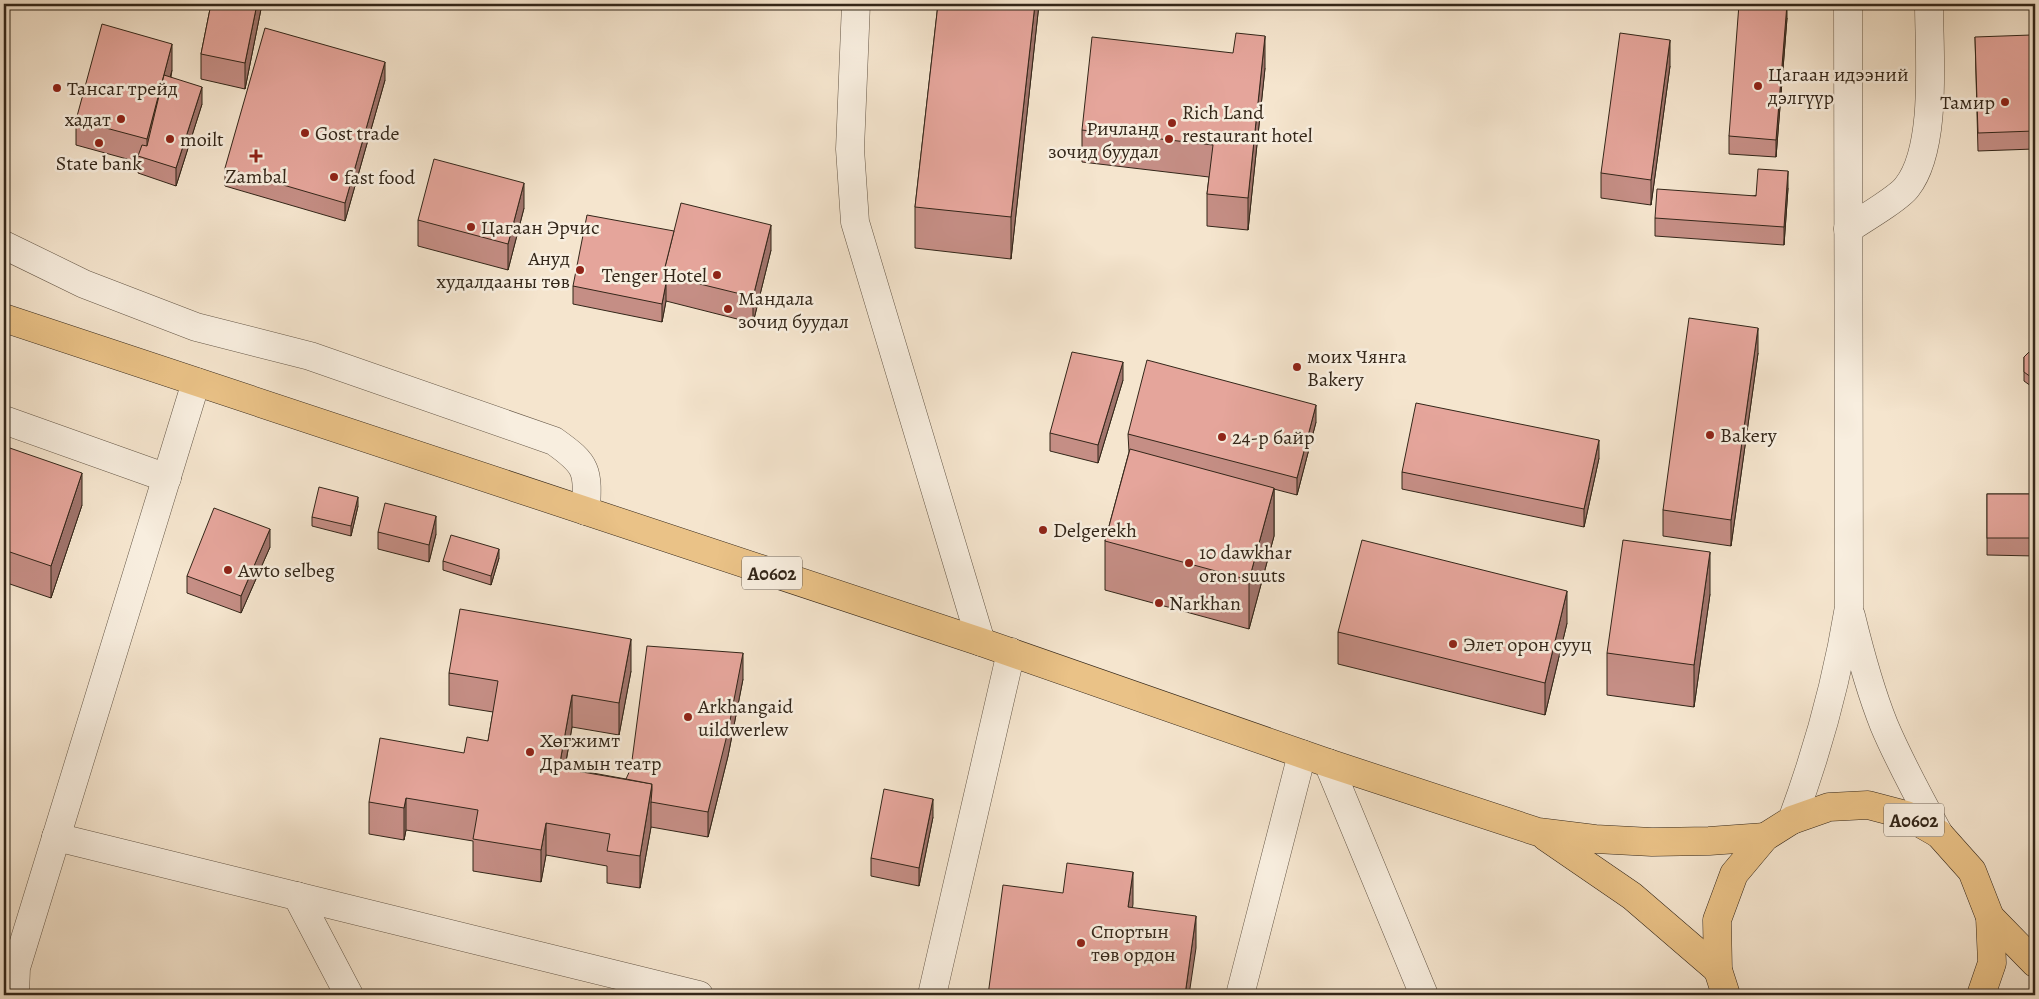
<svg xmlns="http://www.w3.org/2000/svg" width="2039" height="999" font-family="Alegreya,serif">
	<rect width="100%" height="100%" fill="#f5e5ce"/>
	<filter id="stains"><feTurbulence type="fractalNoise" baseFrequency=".004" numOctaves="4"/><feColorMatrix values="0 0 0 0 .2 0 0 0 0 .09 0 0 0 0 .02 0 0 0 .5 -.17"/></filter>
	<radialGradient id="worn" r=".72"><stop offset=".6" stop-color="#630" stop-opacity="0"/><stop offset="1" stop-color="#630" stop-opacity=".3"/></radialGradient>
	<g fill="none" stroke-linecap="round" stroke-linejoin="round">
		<defs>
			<g id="minor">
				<path d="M856 4 850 149 855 222 981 642"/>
				<path d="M1848 229C1862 220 1899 198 1907 187 1938 148 1929 53 1929 4"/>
				<path d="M4 245 84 284 196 327 310 356 554 441C588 465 588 470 586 511"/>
				<path d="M4 420 167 478"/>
				<path d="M1851 616C1860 653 1870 690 1884 725 1900 763 1920 799 1939 834"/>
				<path d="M1328 763 1424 995"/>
				<path d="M1792 820C1818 750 1837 681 1849 607L1848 4"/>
				<path d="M56 837 699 995"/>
				<path d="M297 896 349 995"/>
				<path d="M15 995 16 968 196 382"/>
				<path d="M932 995 1011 652"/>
				<path d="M1240 995 1302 754"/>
			</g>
			<g id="highway">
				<path d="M4 318 981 642 1328 763 1538 832 1595 839 1652 842 1709 841 1765 837"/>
				<path d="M1546 837 1632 896 1718 970"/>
				<path d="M1990 917 2035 963"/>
				<path d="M1726 995 1718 970 1717 920 1734 874 1765 837 1792 820 1829 807 1868 805 1906 815 1939 834 1972 871 1990 917 1992 963 1981 995"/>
			</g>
		</defs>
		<use href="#minor" stroke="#645646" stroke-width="29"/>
		<use href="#highway" stroke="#332619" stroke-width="29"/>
		<use href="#minor" stroke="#f8eedf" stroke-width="28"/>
		<use href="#highway" stroke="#eac287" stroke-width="28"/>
	</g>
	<g fill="#c58e85" stroke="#332619">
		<path d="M211 4H262L245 89 201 79V54Z"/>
		<path d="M938 4H1039L1011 259 915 248V207Z"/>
		<path d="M1787 18 1776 157 1729 154V136Z"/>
		<path d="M1975 37 2034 131V149L1978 151Z"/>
		<path d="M1670 66 1651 205 1601 198V173Z"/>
		<path d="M1265 68 1248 230 1207 226V194L1209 177 1082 162V130Z"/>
		<path d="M172 70 171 77 202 104 176 186 138 173V162L76 145V120Z"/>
		<path d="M385 80 345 221 225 186V168Z"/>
		<path d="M1788 188 1784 245 1655 236V218Z"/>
		<path d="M524 208 508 270 418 246V220Z"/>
		<path d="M771 250 753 323 666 301 662 322 573 304V286Z"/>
		<path d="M2035 349V389L2024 381V357Z"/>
		<path d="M1758 353 1731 546 1663 536V510Z"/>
		<path d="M1123 380 1098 463 1050 451V433Z"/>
		<path d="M1316 422 1297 495 1274 489V536L1249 629 1105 590V541L1129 452 1128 434Z"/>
		<path d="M4 446 82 505 51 598 4 582Z"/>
		<path d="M1599 458 1584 527 1402 489V472Z"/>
		<path d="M1987 494H2035V556L1987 555Z"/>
		<path d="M358 506 351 536 312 526V517Z"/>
		<path d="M378 532 436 534 429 562 378 549Z"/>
		<path d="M270 547 241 613 187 593V576Z"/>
		<path d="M499 558 491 585 443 570V561Z"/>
		<path d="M1710 594 1694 707 1607 695V653Z"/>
		<path d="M1567 623 1545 715 1338 664V632Z"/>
		<path d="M631 671 619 735 572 727 565 768 626 779 743 679 728 756 708 837 651 827 640 888 607 883V866L546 855 541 882 473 871V841L406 830 404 840 369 834V802L488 741 493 712 449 705V673Z"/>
		<path d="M933 817 919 886 871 876V858Z"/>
	</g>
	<g fill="#a0746c" stroke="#332619">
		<path d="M257 4H262L245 89V63Z"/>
		<path d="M1035 4H1039L1011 259V217Z"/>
		<path d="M1787 4V18L1776 157V140Z"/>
		<path d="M1265 36V68L1248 230V198Z"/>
		<path d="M1670 40V66L1651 205V180Z"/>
		<path d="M172 44V70L148 159 147 158V139Z"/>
		<path d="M385 62V80L345 221V203Z"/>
		<path d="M202 87V104L176 186V168Z"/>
		<path d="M1788 171V188L1784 245V227Z"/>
		<path d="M524 183V208L508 270V244Z"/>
		<path d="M771 225V250L753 323V297Z"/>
		<path d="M666 283V301L662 322V304Z"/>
		<path d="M1758 328V353L1731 546V520Z"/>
		<path d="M1123 362V380L1098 463V445Z"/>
		<path d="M1316 405V422L1297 495V478Z"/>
		<path d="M1599 440V458L1584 527V509Z"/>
		<path d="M82 473V505L51 598V566Z"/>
		<path d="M1274 488V536L1249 629V580Z"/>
		<path d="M358 497V506L351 536V526Z"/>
		<path d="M436 516V534L429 562V545Z"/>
		<path d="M270 529V547L241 613V596Z"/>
		<path d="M499 549V558L491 585V576Z"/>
		<path d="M1710 552V594L1694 707V665Z"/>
		<path d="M1567 591V623L1545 715V683Z"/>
		<path d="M631 639V671L619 735V703Z"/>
		<path d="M743 653V679L728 756 708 837V812Z"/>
		<path d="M572 695V727L559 800V768Z"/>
		<path d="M652 784V802H651V827L640 888V856Z"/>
		<path d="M406 798V830L404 840V808Z"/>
		<path d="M933 799V817L919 886V868Z"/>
		<path d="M546 823V855L541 882V850Z"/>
		<path d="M1133 872V904L1128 938V907Z"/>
		<path d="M1196 916V948L1189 995H1185Z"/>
	</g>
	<g fill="#e5a59b" stroke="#332619">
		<path d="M211 4H257L245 63 201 54Z"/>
		<path d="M938 4H1035L1011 217 915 207Z"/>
		<path d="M1739 4H1787L1776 140 1729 136Z"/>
		<path d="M102 24 172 44 147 139 76 120Z"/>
		<path d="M265 28 385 62 345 203 225 168Z"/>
		<path d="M1236 33 1265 36 1248 198 1207 194 1213 145 1082 130 1092 37 1233 53Z"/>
		<path d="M1620 33 1670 40 1651 180 1601 173Z"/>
		<path d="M2031 35 2034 131 1978 133 1975 37Z"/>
		<path d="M164 75 202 87 176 168 138 156 142 145 147 146Z"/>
		<path d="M434 159 524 183 508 244 418 220Z"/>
		<path d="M1758 169 1788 171 1784 227 1655 218 1657 189 1756 196Z"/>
		<path d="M681 203 771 225 753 297 663 275Z"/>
		<path d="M587 215 674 231 663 275V283H666L662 304 573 286Z"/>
		<path d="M1689 318 1758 328 1731 520 1663 510Z"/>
		<path d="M2032 349H2035V380L2024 372V357Z"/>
		<path d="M1072 352 1123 362 1098 445 1050 433Z"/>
		<path d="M1147 360 1316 405 1297 478 1128 434Z"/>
		<path d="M1416 403 1599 440 1584 509 1402 472Z"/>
		<path d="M4 446 82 473 51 566 4 550Z"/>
		<path d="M1130 449 1274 488 1249 580 1105 541Z"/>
		<path d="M319 487 358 497 351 526 312 517Z"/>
		<rect x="1987" y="494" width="48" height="44"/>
		<path d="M385 503 436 516 429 545 378 532Z"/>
		<path d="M214 508 270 529 241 596 187 576Z"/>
		<path d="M451 535 499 549 491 576 443 561Z"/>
		<path d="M1362 540 1567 591 1545 683 1338 632Z"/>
		<path d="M1623 540 1710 552 1694 665 1607 653Z"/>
		<path d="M460 609 631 639 619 703 572 695 559 768 652 784 640 856 607 851 610 834 546 823 541 850 473 839 478 810 406 798 404 808 369 802 380 738 464 753 467 737 488 741 498 681 449 673Z"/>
		<path d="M647 646 743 653 728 731 708 812 651 802 652 790V784L626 779 631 768Z"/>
		<path d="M884 789 933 799 919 868 871 858Z"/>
		<path d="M1067 863 1133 872 1128 907 1196 916 1185 995H988L1003 885 1063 893Z"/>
	</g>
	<g fill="#8f2418" stroke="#f8eedf" stroke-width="2">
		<circle cx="1758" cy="86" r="5"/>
		<circle cx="57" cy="88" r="5"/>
		<circle cx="2005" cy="102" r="5"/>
		<circle cx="121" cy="119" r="5"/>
		<circle cx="1172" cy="123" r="5"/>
		<circle cx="305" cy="133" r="5"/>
		<circle cx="170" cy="139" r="5"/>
		<circle cx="1169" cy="139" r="5"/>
		<circle cx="99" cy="143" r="5"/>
		<path d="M253.5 148.5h5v5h5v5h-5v5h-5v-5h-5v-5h5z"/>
		<circle cx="334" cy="177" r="5"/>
		<circle cx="471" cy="227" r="5"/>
		<circle cx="580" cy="270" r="5"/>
		<circle cx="717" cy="275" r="5"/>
		<circle cx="728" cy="309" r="5"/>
		<circle cx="1297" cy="367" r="5"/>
		<circle cx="1710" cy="435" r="5"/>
		<circle cx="1222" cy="437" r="5"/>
		<circle cx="1043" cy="530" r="5"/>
		<circle cx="1189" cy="563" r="5"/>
		<circle cx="228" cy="570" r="5"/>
		<circle cx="1159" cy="603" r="5"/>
		<circle cx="1453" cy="644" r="5"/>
		<circle cx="688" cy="717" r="5"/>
		<circle cx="530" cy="752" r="5"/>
		<circle cx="1081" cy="943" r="5"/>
	</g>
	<g text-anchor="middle" stroke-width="5" stroke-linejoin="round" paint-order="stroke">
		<g fill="#f8eedf" stroke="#6e6254" stroke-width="1">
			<rect x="742" y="556.5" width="60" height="33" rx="4"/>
			<rect x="1884" y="803.5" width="60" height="33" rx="4"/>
		</g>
		<g font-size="19" font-weight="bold" fill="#332619">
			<text x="772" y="580">A0602</text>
			<text x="1914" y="827">A0602</text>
		</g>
		<g font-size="20" fill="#332619" stroke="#f8eedf" text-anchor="start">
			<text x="1768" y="81">Цагаан идээний<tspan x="1768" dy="23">дэлгүүр</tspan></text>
			<text x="67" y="95">Тансаг трейд</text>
			<text x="1995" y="109" text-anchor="end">Тамир</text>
			<text x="1182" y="119">Rich Land<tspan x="1182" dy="23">restaurant hotel</tspan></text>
			<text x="111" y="126" text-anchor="end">хадат</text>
			<text x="1159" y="135" text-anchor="end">Ричланд<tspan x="1159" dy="23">зочид буудал</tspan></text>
			<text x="315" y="140">Gost trade</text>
			<text x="180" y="146">moilt</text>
			<text x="99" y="170" text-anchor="middle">State bank</text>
			<text x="256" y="183" text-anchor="middle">Zambal</text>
			<text x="344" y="184">fast food</text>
			<text x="481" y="234">Цагаан Эрчис</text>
			<text x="570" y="265" text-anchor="end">Ануд<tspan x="570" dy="23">худалдааны төв</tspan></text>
			<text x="707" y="282" text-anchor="end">Tenger Hotel</text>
			<text x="738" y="305">Мандала<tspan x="738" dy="23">зочид буудал</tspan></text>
			<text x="1307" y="363">моих Чянга<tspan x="1307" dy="23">Bakery</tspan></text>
			<text x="1720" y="442">Bakery</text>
			<text x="1232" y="444">24-р байр</text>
			<text x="1053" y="537">Delgerekh</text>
			<text x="1199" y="559">10 dawkhar<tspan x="1199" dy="23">oron suuts</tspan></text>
			<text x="238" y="577">Awto selbeg</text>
			<text x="1169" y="610">Narkhan</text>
			<text x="1463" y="651">Элет орон сууц</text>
			<text x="698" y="713">Arkhangaid<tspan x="698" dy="23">uildwerlew</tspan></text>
			<text x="540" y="747">Хөгжимт<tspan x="540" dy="23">Драмын театр</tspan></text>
			<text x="1091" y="938">Спортын<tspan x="1091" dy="23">төв ордон</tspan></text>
		</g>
	</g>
	<rect width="2039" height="999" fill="none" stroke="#f5e5ce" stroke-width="20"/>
	<rect x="5" y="5" width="2029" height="989" fill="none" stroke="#332619" stroke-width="2.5"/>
	<rect x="10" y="10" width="2019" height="979" fill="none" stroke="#332619"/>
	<rect width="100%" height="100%" filter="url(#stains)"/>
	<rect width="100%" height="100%" fill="url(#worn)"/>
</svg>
